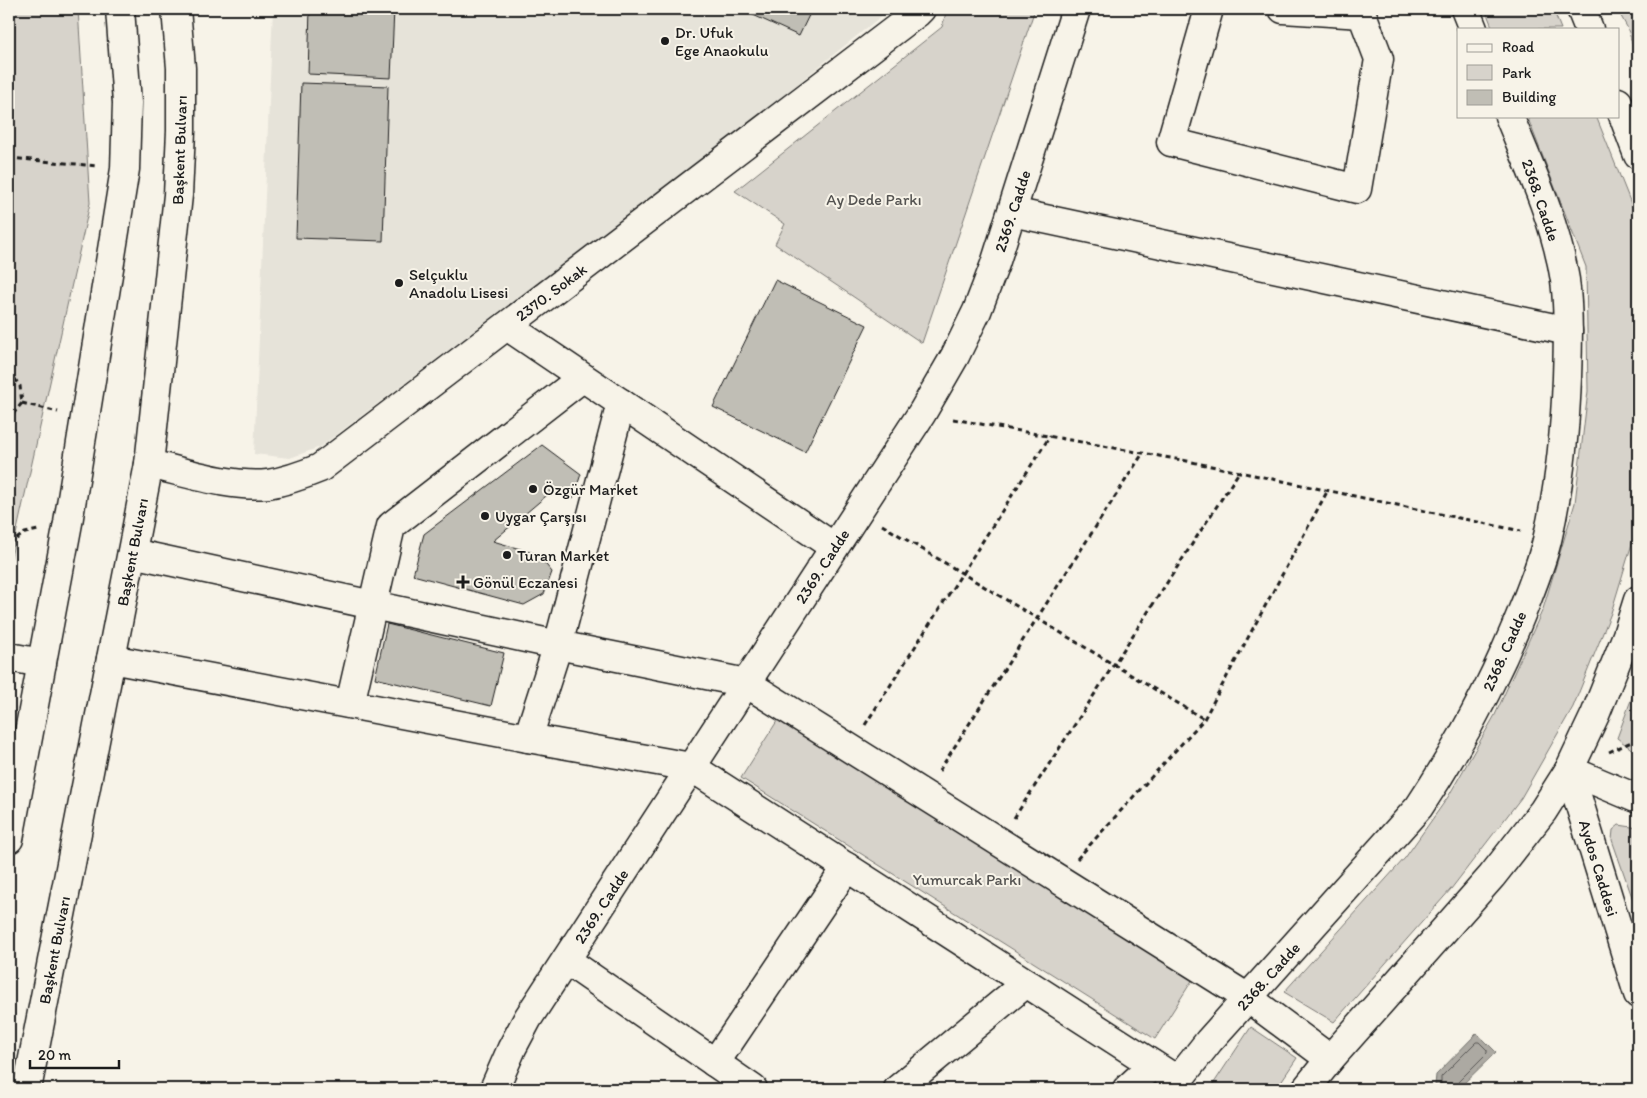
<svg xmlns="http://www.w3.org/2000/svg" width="1647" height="1098" font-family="Itim,sans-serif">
	<rect width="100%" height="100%" fill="#f7f3e8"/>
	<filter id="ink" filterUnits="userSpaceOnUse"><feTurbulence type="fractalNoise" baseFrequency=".02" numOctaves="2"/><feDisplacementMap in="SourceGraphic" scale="10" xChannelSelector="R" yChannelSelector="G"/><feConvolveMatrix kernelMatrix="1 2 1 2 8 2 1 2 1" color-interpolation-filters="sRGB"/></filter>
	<g filter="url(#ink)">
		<path fill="#e6e3d9" d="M273 9H890L753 120 320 447 290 458 254 454Z"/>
		<g fill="#d7d3cb" stroke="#7a7874">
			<path d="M9 9H78L90 203 9 566Z"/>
			<path d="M947 9H1035L922 343 775 244 785 224 735 191 942 27Z"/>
			<path d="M1485 9H1553L1561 29H1493Z"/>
			<path d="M1617 9H1638V60L1627 27Z"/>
			<path d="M1527 116H1596L1638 221 1637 527 1611 613 1573 707 1521 798 1451 889 1334 1022 1284 992 1405 858 1448 797 1495 715 1543 609 1575 503 1588 391 1586 267Z"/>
			<path d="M1638 681V754L1617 738Z"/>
			<path d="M779 718 1193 979 1155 1039 741 778Z"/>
			<path d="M1619 825 1638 828V914L1612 840 1613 830Z"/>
			<path d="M1251 1027 1297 1058 1276 1089H1210Z"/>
		</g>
		<path fill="#aca9a2" stroke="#72716c" d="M1477 1033 1496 1052 1458 1089H1437L1435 1085 1436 1075Z"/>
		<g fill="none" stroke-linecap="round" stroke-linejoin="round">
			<path stroke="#565452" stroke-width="1" d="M1441 1089V1077L1476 1042H1479L1487 1050V1053L1456 1084 1455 1089"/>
		</g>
		<g fill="#c0beb5" stroke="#1c1c1c">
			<path d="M310 9H394L391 78 308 74Z"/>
			<path d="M740 9H812L799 36Z"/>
			<path d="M301 83 388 86 383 241 296 238Z"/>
			<path d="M775 280 867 325 805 452 713 407Z"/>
			<path d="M542 445 581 474 573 498 552 491 493 541 537 554 552 572 544 594 524 605 413 575 424 534Z"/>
			<path d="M387 624 504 653 491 706 375 678Z"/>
		</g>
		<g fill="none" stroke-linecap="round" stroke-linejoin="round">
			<defs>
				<g id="minor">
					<path d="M1209 9 1171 142 1357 189 1379 59 1362 14 1283 9"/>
					<path d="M1012 212 1568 331"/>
					<path d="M507 326 834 547"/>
					<path d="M149 464C185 472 231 488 268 484 286 481 303 475 320 468L917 13 921 9"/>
					<path d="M132 553 558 645 746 683 1248 998"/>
					<path d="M9 657 42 663"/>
					<path d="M111 659 528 738 691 767 1177 1080"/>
					<path d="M350 704 391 526 582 378"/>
					<path d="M528 738 558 645 621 403"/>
					<path d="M1569 770 1638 799"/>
					<path d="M566 960 753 1089"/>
					<path d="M715 1063 847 867"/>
					<path d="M898 1089 1026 983"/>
					<path d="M1127 1089 1153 1065"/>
				</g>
				<g id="tertiary">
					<path d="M1465 9 1473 29"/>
					<path d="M1581 9 1589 29"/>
					<path d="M1618 102 1638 155"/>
					<path d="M1569 770 1638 994"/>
					<path d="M1248 998 1330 1059"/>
					<path d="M494 1089 512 1048 528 1018 922 413 955 356 977 311 995 264 1076 9"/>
					<path d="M1171 1089 1209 1041 1419 807C1461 744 1496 678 1524 607 1533 584 1543 560 1548 536 1560 484 1565 431 1567 378 1568 346 1569 313 1565 280 1556 223 1531 170 1509 116"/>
					<path d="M1306 1089 1330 1059 1492 876 1543 811 1569 770 1595 715 1627 635 1638 600"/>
				</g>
				<g id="primary">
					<path d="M9 839 68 523 125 169 127 103 120 9"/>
					<path d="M27 1089 149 464 178 195 181 131V68L176 9"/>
				</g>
			</defs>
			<use href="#minor" stroke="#1c1c1c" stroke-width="31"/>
			<use href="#tertiary" stroke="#1c1c1c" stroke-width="31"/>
			<use href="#primary" stroke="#1c1c1c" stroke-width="31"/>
			<g stroke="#1c1c1c" stroke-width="3" stroke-dasharray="5 4" stroke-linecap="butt">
				<path d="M9 158 98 166"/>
				<path d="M9 371 20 386 22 403 9 419"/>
				<path d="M22 403 58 412"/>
				<path d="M953 419 1187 461 1521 531"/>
				<path d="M882 525 1204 719"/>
				<path d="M9 544 25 533 38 530"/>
				<path d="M865 725 1050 436"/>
				<path d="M1609 752 1638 739"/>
				<path d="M939 771 1143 453"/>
				<path d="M1014 818 1239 472"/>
				<path d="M1077 859 1204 719 1328 490"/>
			</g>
			<use href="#minor" stroke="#f7f3e8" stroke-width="28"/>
			<use href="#tertiary" stroke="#f7f3e8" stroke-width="28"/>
			<use href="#primary" stroke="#f7f3e8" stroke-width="28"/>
		</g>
	</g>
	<g fill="#1c1c1c" stroke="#f7f3e8" stroke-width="2">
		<circle cx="665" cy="41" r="5"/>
		<circle cx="399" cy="283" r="5"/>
		<circle cx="533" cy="489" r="5"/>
		<circle cx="485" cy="516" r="5"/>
		<circle cx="507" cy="555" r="5"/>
		<path d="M460.5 574.5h5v5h5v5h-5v5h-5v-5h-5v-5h5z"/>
	</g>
	<g text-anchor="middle" stroke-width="4" stroke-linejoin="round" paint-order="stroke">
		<g font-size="16" fill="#1c1c1c" stroke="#f7f3e8" text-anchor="start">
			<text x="675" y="38">Dr. Ufuk<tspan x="675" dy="18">Ege Anaokulu</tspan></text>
			<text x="409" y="280">Selçuklu<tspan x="409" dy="18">Anadolu Lisesi</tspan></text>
			<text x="543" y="495">Özgür Market</text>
			<text x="495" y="522">Uygar Çarşısı</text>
			<text x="517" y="561">Turan Market</text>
			<text x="473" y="588">Gönül Eczanesi</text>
		</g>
		<g font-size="16" fill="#1c1c1c" stroke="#f7f3e8">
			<text transform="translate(179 150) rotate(-88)" y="6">Başkent Bulvarı</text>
			<text transform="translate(1541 200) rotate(71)" y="6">2368. Cadde</text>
			<text transform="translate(1012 211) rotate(-72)" y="6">2369. Cadde</text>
			<text transform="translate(551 292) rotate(-37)" y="6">2370. Sokak</text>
			<text transform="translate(132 552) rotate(-79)" y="6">Başkent Bulvarı</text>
			<text transform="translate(822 566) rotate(-57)" y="6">2369. Cadde</text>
			<text transform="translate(1504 651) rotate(-66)" y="6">2368. Cadde</text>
			<text transform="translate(1599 868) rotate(73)" y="6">Aydos Caddesi</text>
			<text transform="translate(601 906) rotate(-57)" y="6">2369. Cadde</text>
			<text transform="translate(54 950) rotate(-79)" y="6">Başkent Bulvarı</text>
			<text transform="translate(1268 976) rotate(-48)" y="6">2368. Cadde</text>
		</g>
		<g font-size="16" fill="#545351" stroke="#f7f3e8">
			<text x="874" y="205">Ay Dede Parkı</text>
			<text x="967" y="885">Yumurcak Parkı</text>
		</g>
	</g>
	<rect width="1647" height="1098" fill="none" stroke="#f7f3e8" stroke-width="30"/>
	<rect x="15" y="15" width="1617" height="1068" fill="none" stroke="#1c1c1c" stroke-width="2" filter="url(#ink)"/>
	<rect x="1457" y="28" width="162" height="90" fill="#f7f3e8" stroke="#9f9d96"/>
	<rect x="1467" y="44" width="25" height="8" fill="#f7f3e8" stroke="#9f9d96"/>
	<text x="1502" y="52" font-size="15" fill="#1c1c1c">Road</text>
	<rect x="1467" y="65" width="25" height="15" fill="#d7d3cb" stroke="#9f9d96"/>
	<text x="1502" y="78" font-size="15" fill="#1c1c1c">Park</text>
	<rect x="1467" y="90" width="25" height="15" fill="#c0beb5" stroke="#9f9d96"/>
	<text x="1502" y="102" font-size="15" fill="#1c1c1c">Building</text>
	<path d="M30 1060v8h89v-8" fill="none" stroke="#1c1c1c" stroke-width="2.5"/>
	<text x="38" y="1060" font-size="15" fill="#1c1c1c" stroke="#f7f3e8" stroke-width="4" paint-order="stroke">20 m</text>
</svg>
